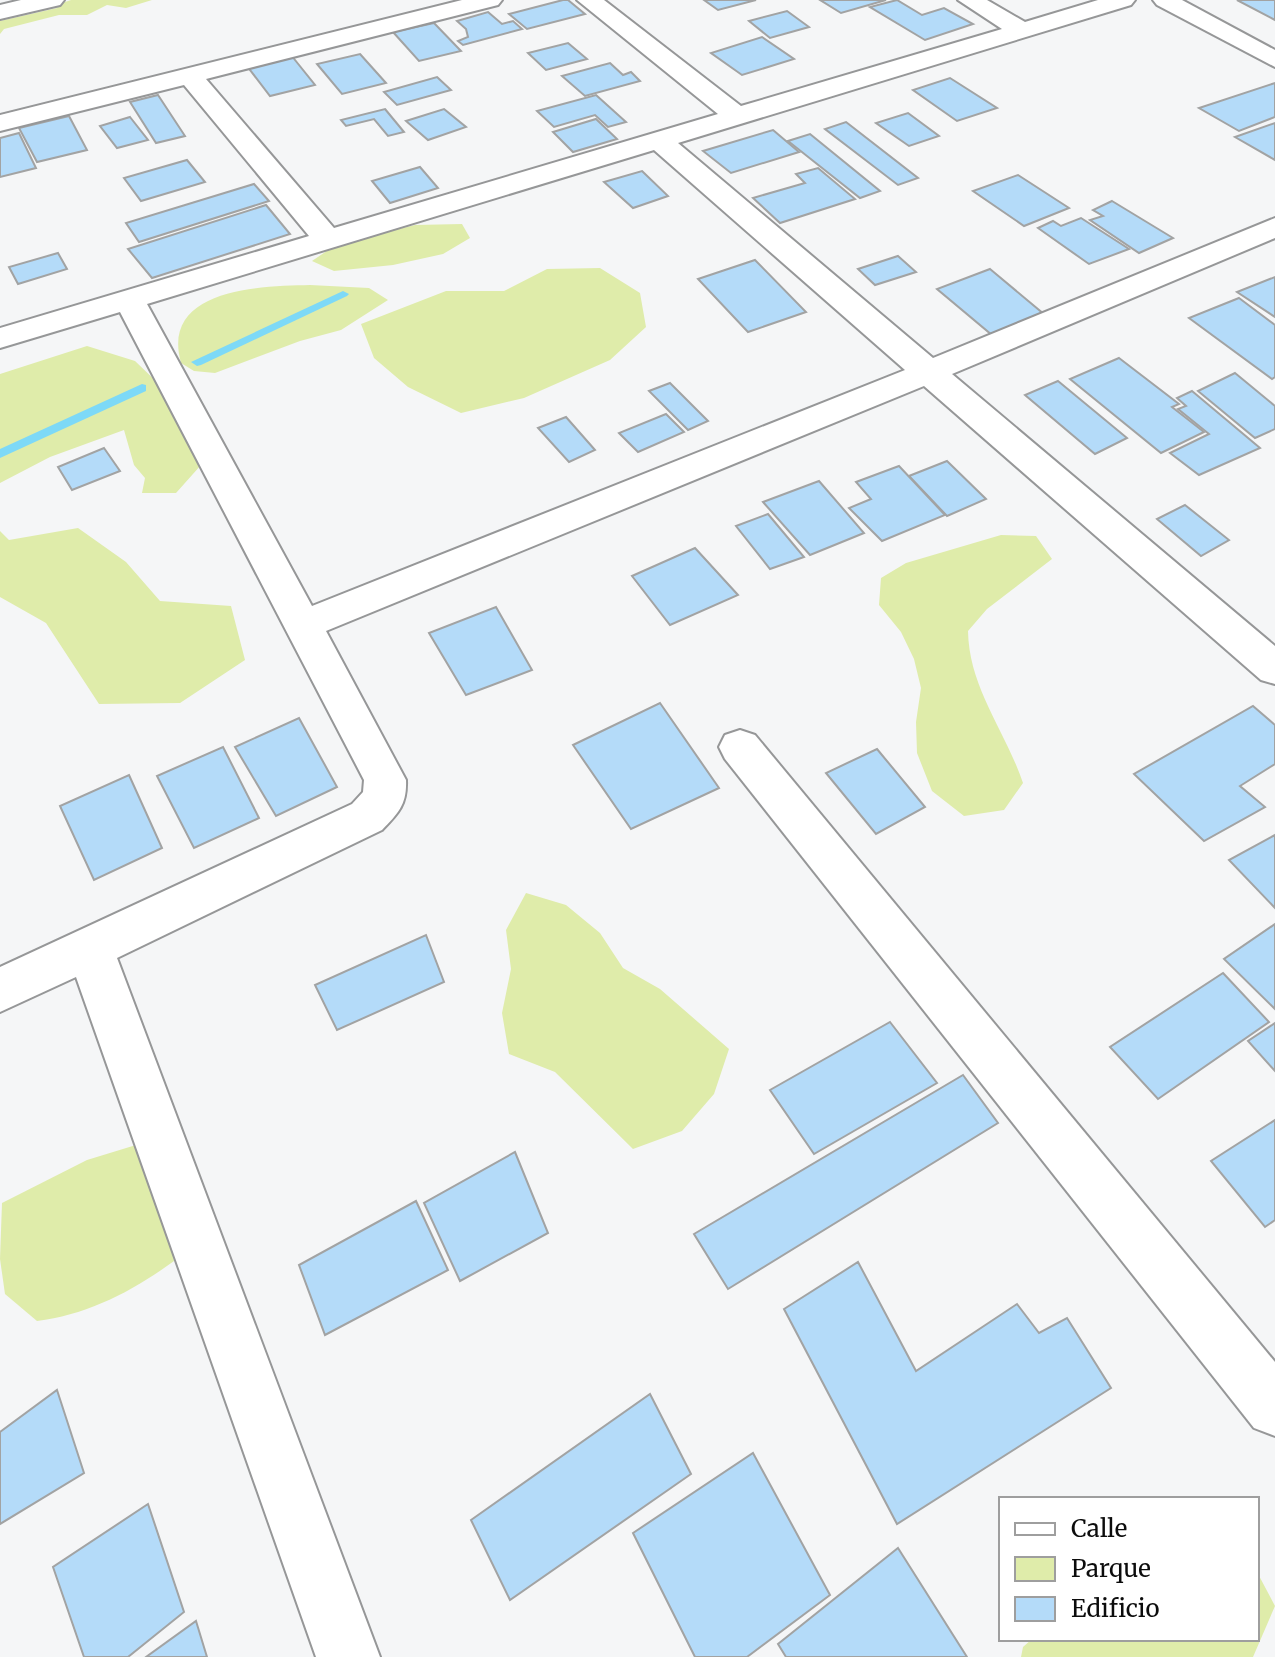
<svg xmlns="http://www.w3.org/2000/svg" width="1275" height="1657" font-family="Merriweather,serif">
	<rect width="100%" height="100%" fill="#f5f6f7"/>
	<g fill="#dfecaa">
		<path d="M71 0H152L126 8 107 5 87 15H59L4 29 0 34V21L57 8 59 4Z"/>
		<path d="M462 224 470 238 443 254 393 265 334 271 312 261 337 244 415 225Z"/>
		<path d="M600 268 640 293 646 327 610 360 524 398 461 413 408 387 374 358 361 324 446 291H504L547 269Z"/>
		<path d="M310 285 369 288 388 300 341 330 300 341 215 373 194 371 181 363C160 288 261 286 310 285Z"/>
		<path d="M87 346 135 361 161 386 201 465 176 493H142L145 478 134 465 124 430 50 457 0 483V374Z"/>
		<path d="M78 528 126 562 160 601 231 606 245 660 180 703 99 704 46 623 0 597V531L9 540Z"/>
		<path d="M1001 535 1036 536 1052 559 987 609 968 631C969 688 1005 730 1023 783L1004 810 964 816 932 791 917 753 916 722 921 688 914 659 901 632 879 605 881 578 906 563Z"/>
		<path d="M526 893 566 905 600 933 623 968 660 989 729 1049 714 1094 682 1131 633 1149 555 1072 509 1054 502 1013 511 969 506 930Z"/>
		<path d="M136 1145 164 1207 174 1261C133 1291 87 1315 37 1321L5 1294 0 1259 2 1203 87 1160Z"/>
		<path d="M1257 1572 1275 1606 1253 1657H1021L1023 1647 1032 1639H1257Z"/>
	</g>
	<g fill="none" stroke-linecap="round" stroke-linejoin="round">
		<g fill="#7dd9f7" fill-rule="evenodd">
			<path d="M343 291 349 294 347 296 201 365 197 366 191 362Z"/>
			<path d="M142 384 146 385V391L0 458V449Z"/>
		</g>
	</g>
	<g fill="#b4dbf9" stroke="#a2a3a3" stroke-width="2">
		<path d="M563 0H568L585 14 527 29 509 14Z"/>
		<path d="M704 0H756L718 10Z"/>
		<path d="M820 0H886L841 13Z"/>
		<path d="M897 0 922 15 944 8 973 24 925 40 870 7Z"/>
		<path d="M1237 0H1275V20Z"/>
		<path d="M787 11 809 27 770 38 749 21Z"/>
		<path d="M488 12 502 24 513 21 522 29 463 45 458 41 468 37 466 29 457 21Z"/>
		<path d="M434 23 461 51 419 61 393 32Z"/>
		<path d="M762 37 794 59 742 75 711 53Z"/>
		<path d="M568 43 587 59 546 70 528 53Z"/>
		<path d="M360 54 386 83 342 94 317 64Z"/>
		<path d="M291 55 315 85 270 96 247 66Z"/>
		<path d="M610 63 623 75 631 72 640 81 585 96 562 76Z"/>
		<path d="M437 77 451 90 397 105 384 92Z"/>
		<path d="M950 78 997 108 957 121 913 90Z"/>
		<path d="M1275 83V117L1239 131 1199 108Z"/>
		<path d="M158 95 185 136 156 143 130 102Z"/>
		<path d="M596 95 626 122 608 127 595 115 554 127 537 111Z"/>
		<path d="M385 109 404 132 388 136 374 119 346 126 341 120Z"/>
		<path d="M444 109 466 127 428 140 406 121Z"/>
		<path d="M908 113 939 136 909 146 876 123Z"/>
		<path d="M69 116 87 150 37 162 19 128Z"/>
		<path d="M130 117 148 140 117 148 100 126Z"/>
		<path d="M596 119 617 139 573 152 553 132Z"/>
		<path d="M846 122 918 178 898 185 825 129Z"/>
		<path d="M1275 123V160L1235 137Z"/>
		<path d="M773 130 799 152 731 173 703 151Z"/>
		<path d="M19 133 36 168 0 177V138Z"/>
		<path d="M810 134 880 191 860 198 788 141Z"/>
		<path d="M187 160 205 182 141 201 124 178Z"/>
		<path d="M420 167 438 188 390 203 372 181Z"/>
		<path d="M818 168 855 199 780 223 753 198 805 183 796 174Z"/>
		<path d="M642 171 668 196 633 208 604 182Z"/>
		<path d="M1018 175 1069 208 1024 226 973 191Z"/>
		<path d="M254 184 269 201 139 242 126 223Z"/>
		<path d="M1112 201 1173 238 1139 253 1090 220 1103 216 1093 210Z"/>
		<path d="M266 205 290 234 152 278 128 249Z"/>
		<path d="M1081 218 1129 249 1089 264 1038 228 1053 221 1061 226Z"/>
		<path d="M58 253 67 269 18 284 9 267Z"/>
		<path d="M898 256 916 272 875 285 858 269Z"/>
		<path d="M755 260 806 312 748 332 698 279Z"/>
		<path d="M990 269 1045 315 992 335 937 289Z"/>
		<path d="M1275 277V317L1237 292Z"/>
		<path d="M1239 298 1275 325V377L1272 379 1189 318Z"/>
		<path d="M1119 358 1179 404 1172 407 1204 432 1161 453 1070 379Z"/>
		<path d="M1235 373 1275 406V429L1255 438 1198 391Z"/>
		<path d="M1058 381 1127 438 1095 454 1025 395Z"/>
		<path d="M670 383 708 421 688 430 649 391Z"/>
		<path d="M1192 391 1260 448 1199 475 1170 453 1209 434 1178 409 1186 406 1177 398Z"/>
		<path d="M666 414 684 432 638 452 619 433Z"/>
		<path d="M566 417 595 450 569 462 538 428Z"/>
		<path d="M104 448 120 471 72 490 58 467Z"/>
		<path d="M947 461 986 499 947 516 909 476Z"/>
		<path d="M899 466 945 515 882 541 849 508 871 499 856 482Z"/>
		<path d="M819 481 864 533 810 555 763 502Z"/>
		<path d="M1185 505 1229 540 1201 556 1157 519Z"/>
		<path d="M768 514 804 557 770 569 736 526Z"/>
		<path d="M695 548 738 595 670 625 632 576Z"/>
		<path d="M496 607 532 670 466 695 429 633Z"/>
		<path d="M660 703 719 788 631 829 573 745Z"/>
		<path d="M1253 706 1275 725V764L1240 786 1265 807 1204 841 1134 774Z"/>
		<path d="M299 718 337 787 276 816 235 747Z"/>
		<path d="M223 747 259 818 194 848 157 776Z"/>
		<path d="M877 749 925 807 876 834 826 773Z"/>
		<path d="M129 775 162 848 94 880 60 806Z"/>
		<path d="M1275 835V908L1229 860Z"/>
		<path d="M1275 924V1009L1224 959Z"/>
		<path d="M426 935 444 982 337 1030 315 985Z"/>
		<path d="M1223 973 1269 1022 1158 1099 1110 1047Z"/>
		<path d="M890 1022 937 1083 814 1154 770 1090Z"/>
		<path d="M1275 1023V1071L1248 1041Z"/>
		<path d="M963 1075 998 1123 728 1289 694 1234Z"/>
		<path d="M1275 1120V1220L1265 1227 1211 1161Z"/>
		<path d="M515 1152 548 1233 460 1281 424 1203Z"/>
		<path d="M416 1201 448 1270 325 1335 299 1265Z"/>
		<path d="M858 1262 916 1371 1017 1304 1039 1333 1067 1318 1111 1388 897 1524 784 1309Z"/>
		<path d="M57 1390 84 1473 0 1524V1432Z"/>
		<path d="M650 1394 691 1474 510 1600 471 1520Z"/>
		<path d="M753 1453 830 1595 747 1657H695L633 1533Z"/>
		<path d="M148 1504 184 1612 128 1657H84L53 1567Z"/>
		<path d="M898 1548 967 1657H786L778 1644Z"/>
		<path d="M196 1621 207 1657H146Z"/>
	</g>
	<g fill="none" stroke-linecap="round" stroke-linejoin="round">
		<defs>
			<g id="street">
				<path d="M21 0H64L60 5 0 19V5Z"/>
				<path d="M462 0H502L498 5 206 79 334 228 718 114 577 0H604L741 106 1002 29 958 0H987L1025 22 1098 0H1135L1131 5 678 143 933 358 1275 218V238L952 374 1275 646V684L1261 680 924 386 326 631 406 780C407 804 399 813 382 830L117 958 380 1657H316L76 977 0 1012V967L352 804 363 792 364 780 120 312 0 348V328L309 236 184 85 0 131V115ZM654 150 905 370 312 606 147 304Z"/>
				<path d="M1153 0H1182L1275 50V67L1157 5Z"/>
				<path d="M740 730 755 735 1275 1362V1436L1254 1428 725 759 719 747 725 735Z"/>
			</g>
		</defs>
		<use href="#street" stroke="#969798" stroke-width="4"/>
		<use href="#street" fill="#fff" fill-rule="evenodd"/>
	</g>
	<rect x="999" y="1497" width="260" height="144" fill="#ffffff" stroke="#9e9e9e" stroke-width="2"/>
	<rect x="1015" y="1523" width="40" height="12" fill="#ffffff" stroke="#9e9e9e" stroke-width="2"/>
	<text x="1071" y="1537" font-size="24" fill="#0c0c0c">Calle</text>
	<rect x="1015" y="1557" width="40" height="24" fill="#dfecaa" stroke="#9e9e9e" stroke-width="2"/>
	<text x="1071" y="1577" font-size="24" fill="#0c0c0c">Parque</text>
	<rect x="1015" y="1597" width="40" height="24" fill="#b4dbf9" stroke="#9e9e9e" stroke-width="2"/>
	<text x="1071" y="1617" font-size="24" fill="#0c0c0c">Edificio</text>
</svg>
